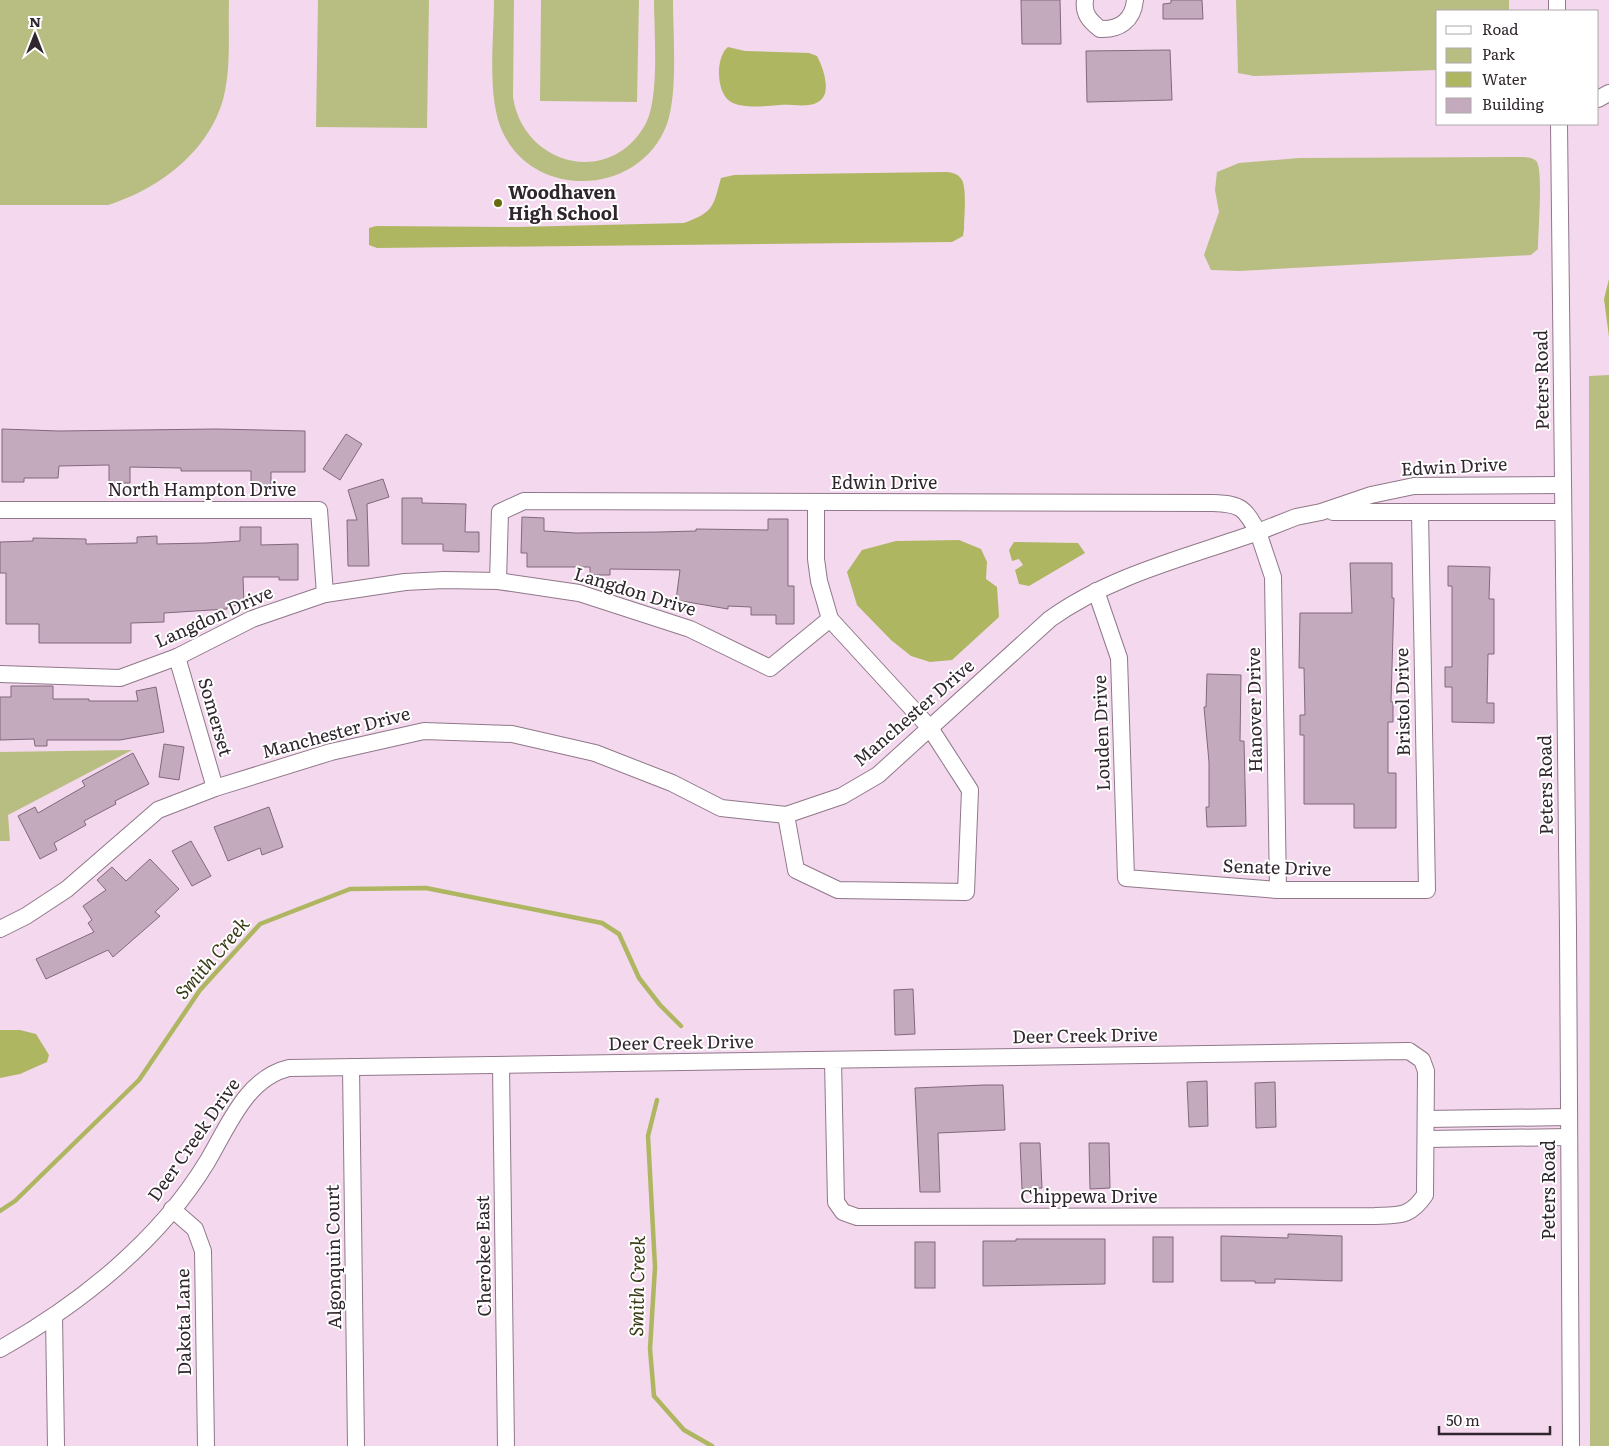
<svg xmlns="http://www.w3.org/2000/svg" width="1609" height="1446" font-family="Literata,serif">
	<rect width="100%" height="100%" fill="#f4d8ed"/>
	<g fill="#b8be82">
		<path d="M0 0H229C228 30 231 62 225 91 214 148 160 189 108 205H0Z"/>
		<path d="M318 0H429L427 128 316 127Z"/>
		<path d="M494 0H514L513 97C523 165 609 188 645 125 660 99 654 32 654 0H673C673 36 678 92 667 124 641 195 538 201 504 135 486 101 494 39 494 0Z"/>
		<path d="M541 0H639L637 102 540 101Z"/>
		<path d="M1236 0H1509V11H1438V70L1254 76 1238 73Z"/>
		<path d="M1514 157C1520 157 1533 156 1537 162 1543 172 1538 234 1538 249L1531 255 1239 271 1211 270 1204 255 1219 212 1215 190 1217 172 1239 163 1299 158Z"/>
		<path d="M1609 375V1446H1590L1589 376Z"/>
		<path d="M132 750 8 815 10 841H0V752Z"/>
	</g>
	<g fill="#aeb662">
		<path d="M728 47 745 51 809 53 817 56C823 67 833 94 818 102 809 108 791 104 780 105 766 106 744 109 731 102 716 94 715 57 728 47Z"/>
		<path d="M944 172C951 172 958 173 962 180 967 190 964 217 964 229L963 236 952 242 377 248 369 245V228L376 226 517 227 684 223C714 212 713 207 721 178L734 175Z"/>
		<path d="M1609 279V337L1604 299Z"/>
		<path d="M959 540 981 549 987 562 986 579 997 587 999 617 952 660 930 662 911 656 891 640 857 605 847 572 862 550 896 541Z"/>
		<path d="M1014 542 1078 543 1085 553 1029 586 1019 584 1015 570 1023 565 1019 559 1012 561 1009 550Z"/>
		<path d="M0 1030H20L36 1034 49 1055 47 1062 20 1074 0 1078Z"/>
	</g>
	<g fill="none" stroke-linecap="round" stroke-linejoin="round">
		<g stroke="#aeb662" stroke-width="4.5">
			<path d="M657 1100 648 1136 655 1267 650 1349 654 1396 684 1430 712 1446"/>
			<path d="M0 1211 15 1201 139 1080 200 990 260 924 350 889 426 888 602 923 619 934 639 978 660 1005 681 1026"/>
		</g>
	</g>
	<g fill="#c4aabd" stroke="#81697c">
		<path d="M1021 0H1060L1061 44H1022Z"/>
		<path d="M1171 0H1202L1203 19H1163V4L1171 3Z"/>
		<path d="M1170 50 1172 100 1087 102 1086 51Z"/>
		<path d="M2 429 59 431 216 429 305 431V472H271V485H251V471H181V468L130 467V483H109V465L59 466 58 478H24V482H2Z"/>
		<path d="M346 434 362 444 340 480 323 469Z"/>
		<path d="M383 479 389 497 367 504 369 566H348L347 520H357L348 490Z"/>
		<path d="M402 498H422V503L466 504 465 532H479V552L443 551V544H402Z"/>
		<path d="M522 517 544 518V531L576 533 659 532 696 531V529L768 530V519H788V586H794V624H776V615H751V607L728 606V609L676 600 680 570 610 569V575H590V567H527V553H521Z"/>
		<path d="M240 527H261V545L298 544V580H279V577H243L244 605 227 606V609L164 613V622L131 623V643H39V624H6V573H0V542L33 541V538L86 539V544L137 543V537L157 536V544L206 543 240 541Z"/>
		<path d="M1350 563H1392V598H1394L1391 702H1393V722H1388V773H1396V828H1354V804H1304V735H1300V715H1305L1304 668H1299L1300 613H1352Z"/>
		<path d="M1448 566 1490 567 1489 599H1494V654H1488L1487 703H1494V723L1452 722V687H1445V667H1452V586H1448Z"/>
		<path d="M1207 674 1241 675 1240 741H1244L1246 826 1207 827 1206 807H1209V762L1204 707H1206Z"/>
		<path d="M11 686H53V699H89V701H138L136 691 156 687 164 732 120 740H47V746H35L34 739 0 740V697H11Z"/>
		<path d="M164 744 184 747 179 780 159 777Z"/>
		<path d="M133 753 149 784 115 801 116 804 84 821 86 825 54 843 57 850 40 859 18 816 35 807 38 813 85 786 82 781Z"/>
		<path d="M269 807 283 847 262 855 260 848 228 861 214 827Z"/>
		<path d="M191 841 211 876 192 886 172 851Z"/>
		<path d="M150 859 179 889 155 912 160 916 113 957 108 950 46 979 36 959 94 932 88 923 92 920 83 906 106 890 97 880 112 867 126 881Z"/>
		<path d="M913 989 915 1034 895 1035 894 990Z"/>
		<path d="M1207 1081 1208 1126 1189 1127 1187 1082Z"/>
		<path d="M1275 1082 1276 1127 1256 1128 1255 1083Z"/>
		<path d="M984 1085H1003L1005 1130 938 1133 940 1192H920L915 1088Z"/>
		<path d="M1020 1143H1040L1042 1188 1022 1189Z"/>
		<path d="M1089 1143H1109L1110 1188 1090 1189Z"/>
		<path d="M1288 1234 1342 1236V1281L1275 1279V1283H1255V1281H1221V1236L1288 1238Z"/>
		<rect x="1153" y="1237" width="20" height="45"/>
		<path d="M1016 1239H1105V1284L983 1286V1241H1016Z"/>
		<rect x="915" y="1242" width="20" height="46"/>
	</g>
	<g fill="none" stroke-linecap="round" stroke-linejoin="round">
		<defs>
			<g id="minor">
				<path d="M1085 0C1083 14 1090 21 1100 29 1119 30 1133 21 1135 0"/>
				<path d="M1557 0V11"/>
				<path d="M1598 99 1609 93"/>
				<path d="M1559 124 1568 930 1571 1446"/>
				<path d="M0 510H319L325 594"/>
				<path d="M1333 512H1563"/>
				<path d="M498 581 500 512 524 501 1213 503C1242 504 1244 508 1258 532L1296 517 1321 512 1371 495 1414 486 1563 485"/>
				<path d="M1096 591 1119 658 1126 878 1278 890H1427L1420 513"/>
				<path d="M177 657 215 788"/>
				<path d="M0 674 120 678 177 657 252 619 325 594 405 582 444 580 498 581 579 593 690 629 770 668 830 619"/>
				<path d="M786 815 796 870 838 890 966 892 970 790 930 728 830 619 819 581 816 559V503"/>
				<path d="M0 929 26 916 67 889 158 810 215 788 331 752 424 731 512 734 595 753 672 783 721 808 786 815 842 796 878 775 1050 619C1111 575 1188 557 1258 532L1273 577 1278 890"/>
				<path d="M501 1065 506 1446"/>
				<path d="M351 1067 356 1446"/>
				<path d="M1426 1119 1569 1117"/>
				<path d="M1426 1139 1569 1137"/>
				<path d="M172 1209 195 1229 203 1251 206 1446"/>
				<path d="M54 1316 56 1446"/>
				<path d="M0 1349C80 1304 159 1241 207 1162 228 1127 246 1078 289 1068L1409 1051 1422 1060 1426 1071 1425 1195C1410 1217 1400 1215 1375 1216L857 1217 843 1212 836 1202 833 1061"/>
			</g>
		</defs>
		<use href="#minor" stroke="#90788a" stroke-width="18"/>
		<use href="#minor" stroke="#fff" stroke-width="16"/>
	</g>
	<circle fill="#676c10" stroke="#fff" stroke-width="2" cx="498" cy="203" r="5"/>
	<g text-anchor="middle" stroke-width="4" stroke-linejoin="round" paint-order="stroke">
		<g font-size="18" font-weight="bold" fill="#30262d" stroke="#fff" text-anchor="start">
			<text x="508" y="199">Woodhaven<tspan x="508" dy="21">High School</tspan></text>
		</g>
		<g font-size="18" fill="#30262d" stroke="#fff">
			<text transform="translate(1542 380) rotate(-91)" y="6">Peters Road</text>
			<text transform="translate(1454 467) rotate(-3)" y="6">Edwin Drive</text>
			<text x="884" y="489">Edwin Drive</text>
			<text x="202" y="496">North Hampton Drive</text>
			<text transform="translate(635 592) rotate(17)" y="6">Langdon Drive</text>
			<text transform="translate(214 617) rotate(-24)" y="6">Langdon Drive</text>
			<text transform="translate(1403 702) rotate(-91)" y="6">Bristol Drive</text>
			<text transform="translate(1255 710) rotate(-91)" y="6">Hanover Drive</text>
			<text transform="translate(914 713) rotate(-41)" y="6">Manchester Drive</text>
			<text transform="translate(215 717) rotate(74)" y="6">Somerset</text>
			<text transform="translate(336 733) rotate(-15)" y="6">Manchester Drive</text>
			<text transform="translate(1102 733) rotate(-92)" y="6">Louden Drive</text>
			<text transform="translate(1546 785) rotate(-91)" y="6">Peters Road</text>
			<text transform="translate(1277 868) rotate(2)" y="6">Senate Drive</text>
			<text transform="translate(1085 1036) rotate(-1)" y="6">Deer Creek Drive</text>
			<text transform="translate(681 1043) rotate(-1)" y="6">Deer Creek Drive</text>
			<text transform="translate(194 1140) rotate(-55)" y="6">Deer Creek Drive</text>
			<text transform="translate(1549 1190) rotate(-90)" y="6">Peters Road</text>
			<text x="1089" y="1203">Chippewa Drive</text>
			<text transform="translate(484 1256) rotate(-91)" y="6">Cherokee East</text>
			<text transform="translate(334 1257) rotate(-91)" y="6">Algonquin Court</text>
			<text transform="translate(184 1322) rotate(-91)" y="6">Dakota Lane</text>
		</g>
		<g font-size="19" font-style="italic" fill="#393b17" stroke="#fff">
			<text transform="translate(212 958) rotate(-49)" y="7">Smith Creek</text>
			<text transform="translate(637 1286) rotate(-89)" y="7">Smith Creek</text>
		</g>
	</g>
	<rect x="1436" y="10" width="162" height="115" fill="#ffffff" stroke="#aca8ab"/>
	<rect x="1446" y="26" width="25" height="8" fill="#ffffff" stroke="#aca8ab"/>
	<text x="1482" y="35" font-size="15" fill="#30262d">Road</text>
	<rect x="1446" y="48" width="25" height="15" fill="#b8be82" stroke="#aca8ab"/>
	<text x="1482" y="60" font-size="15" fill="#30262d">Park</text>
	<rect x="1446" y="72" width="25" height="15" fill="#aeb662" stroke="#aca8ab"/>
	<text x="1482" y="85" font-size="15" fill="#30262d">Water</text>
	<rect x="1446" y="98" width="25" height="15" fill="#c4aabd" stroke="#aca8ab"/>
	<text x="1482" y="110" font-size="15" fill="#30262d">Building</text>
	<g transform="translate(35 35)" stroke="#ffffff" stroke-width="4" paint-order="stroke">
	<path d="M0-4L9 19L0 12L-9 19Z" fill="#30262d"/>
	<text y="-8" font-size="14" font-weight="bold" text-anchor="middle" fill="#30262d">N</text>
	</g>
	<path d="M1439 1426v8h111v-8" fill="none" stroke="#30262d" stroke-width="2.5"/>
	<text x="1446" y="1426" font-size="15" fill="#30262d" stroke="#ffffff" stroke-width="4" paint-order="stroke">50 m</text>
</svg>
